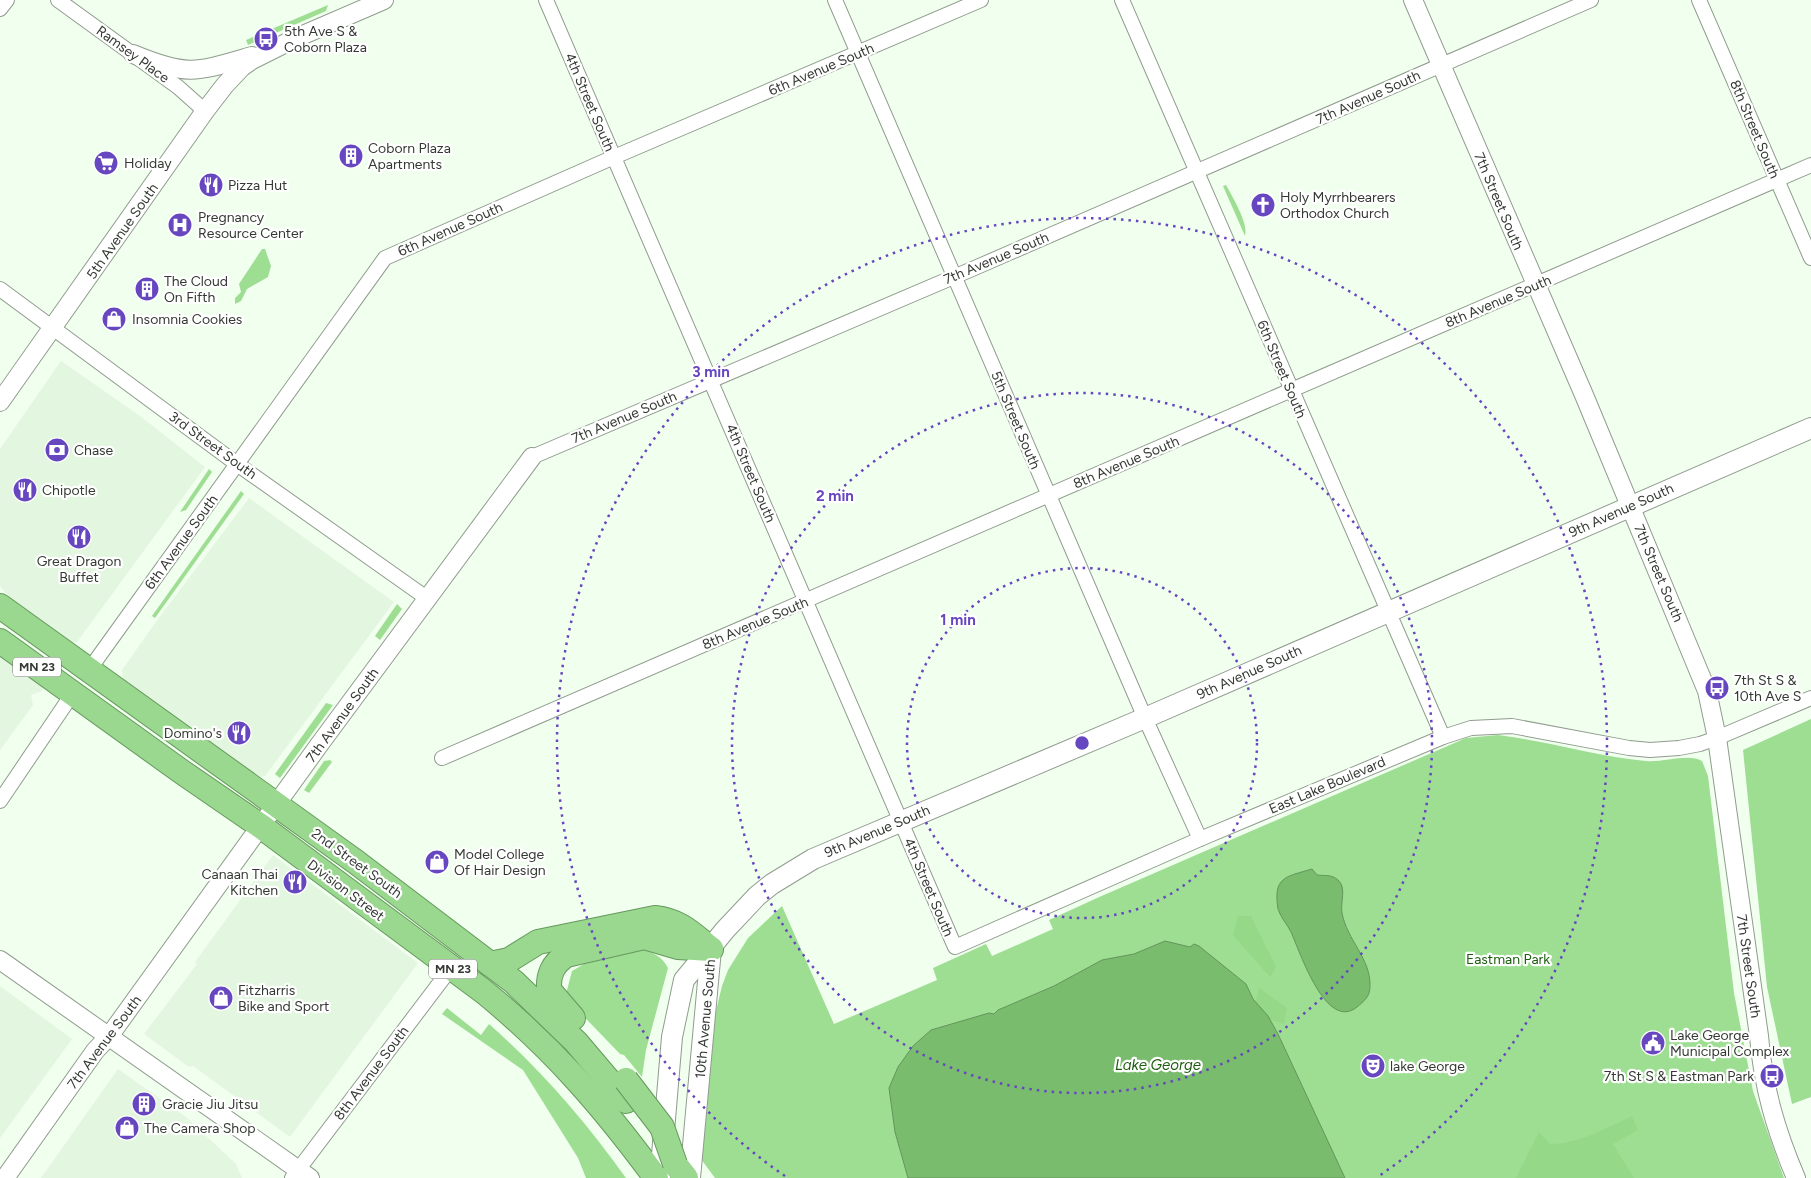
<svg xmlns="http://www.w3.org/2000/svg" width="1811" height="1178" font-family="Figtree,sans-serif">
	<rect width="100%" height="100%" fill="#f1ffef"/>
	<g fill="#e3f6df">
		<path d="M61 361 140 416 205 467 77 642H72L10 598 0 586V449Z"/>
		<path d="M249 498 394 602 265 776 259 777 123 679 122 670 158 619Z"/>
		<path d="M0 657 43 687 42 691 31 695 33 705 0 750Z"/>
		<path d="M273 855 418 963 290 1137 193 1066 189 1067 144 1034 197 964 195 962Z"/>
		<path d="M0 986 72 1039 0 1138Z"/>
		<path d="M118 1069 186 1117 236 1164 242 1178H41Z"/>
	</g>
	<g fill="#9ede93">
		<path d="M328 5 326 11 248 45 246 40Z"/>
		<path d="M1226 185C1232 196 1249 224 1245 236L1223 186Z"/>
		<path d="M262 249H265L271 266 268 277 247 289 241 301 235 304V298L241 292 239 284Z"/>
		<path d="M209 469 212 472 186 510 180 512Z"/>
		<path d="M241 491 244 494 155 618 152 616Z"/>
		<path d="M397 604 402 609 380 640 375 636Z"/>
		<path d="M326 703 333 705 280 778 275 774Z"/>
		<path d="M1811 719V1097L1792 1104 1767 987 1743 750Z"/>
		<path d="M1498 735C1547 741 1596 756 1646 761 1662 763 1689 753 1702 761L1708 776 1734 993 1753 1091 1784 1178H715L698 1155 713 1023 722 986 728 970 748 938 782 906 834 1024 937 980 933 968 986 944 992 956 1053 929 1049 920 1097 898 1466 738Z"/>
		<path d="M330 760 332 762 309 793 304 790 324 761Z"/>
		<path d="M641 949C653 953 662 956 668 968L646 1050 642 1077 624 1055 620 1054 568 1000 566 994 572 971 584 964Z"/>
		<path d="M447 1008 481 1035 489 1024C541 1070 586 1122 626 1178H586L578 1158 523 1070 442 1014Z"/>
	</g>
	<g fill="#95d888">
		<path d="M1238 916H1251L1276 967 1270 977 1233 935Z"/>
		<path d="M1259 988 1287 1008 1284 1024 1253 1015Z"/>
		<path d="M1632 1116 1638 1130 1613 1144 1634 1178H1516L1539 1132 1550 1144C1578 1144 1607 1128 1632 1116Z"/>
	</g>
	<g fill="#79bc6d" stroke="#64955c">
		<path d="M1312 869 1317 875C1325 876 1331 874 1338 880 1347 888 1340 902 1342 913 1347 940 1371 959 1370 986 1370 997 1364 1001 1357 1007 1326 1032 1300 952 1291 932 1287 924 1281 918 1278 909 1273 877 1285 877 1312 869Z"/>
		<path d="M1165 941 1190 947 1194 944 1199 946 1246 984 1253 999 1268 1016 1278 1034 1345 1178H908L895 1132 889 1088 898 1067 913 1046 931 1030 989 1013 994 1014 998 1010 1054 986 1102 960 1134 954Z"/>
	</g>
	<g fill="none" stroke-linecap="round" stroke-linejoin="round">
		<defs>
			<g id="minor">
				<path d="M58 0 178 87 205 111"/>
				<path d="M546 0 955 947 1200 839 1443 737 1471 728 1512 726 1629 748 1650 750 1679 748 1700 744 1717 738 1811 698"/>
				<path d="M835 0 1145 718 1200 839"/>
				<path d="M1122 0 1443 737"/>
				<path d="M1699 0 1811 258"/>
				<path d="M0 9 7 0"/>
				<path d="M0 289 237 464 428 599"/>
				<path d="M532 457 970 270 1591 0"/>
				<path d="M89 670 385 258 614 157 981 0"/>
				<path d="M442 758 1811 165"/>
				<path d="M0 801 73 693"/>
				<path d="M292 1178 451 968"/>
			</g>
			<g id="tertiary">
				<path d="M1413 0 1584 395 1707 691 1717 738 1759 1036C1763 1087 1776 1131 1796 1178"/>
				<path d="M133 54C188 77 197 72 252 56"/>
				<path d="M0 402 205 111 225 85 242 67 252 60 296 38 384 0"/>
				<path d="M0 960 310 1178"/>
				<path d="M5 1178 95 1051 110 1035 319 745 532 457"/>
			</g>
			<g id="secondary">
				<path d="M660 1178 672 1037 684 980 725 930 757 896 772 884 813 859 1145 718 1811 428"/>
				<path d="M690 1178 711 949"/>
			</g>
			<g id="trunk">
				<path d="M0 606 356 862 514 982 576 1042 626 1101"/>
				<path d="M0 641 182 772 262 827 483 991C553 1048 603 1106 656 1178"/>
				<path d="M490 964 509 960 538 942 655 918C681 921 692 934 711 949"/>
				<path d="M573 1018 549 990C548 974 553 964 566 955L644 937 678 947 711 949"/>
				<path d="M675 1164 686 1178"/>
			</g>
		</defs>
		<use href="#minor" stroke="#909c8e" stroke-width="16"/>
		<use href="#tertiary" stroke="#909c8e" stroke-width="20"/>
		<use href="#secondary" stroke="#909c8e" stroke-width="22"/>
		<use href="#trunk" stroke="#66995d" stroke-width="26"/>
		<use href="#minor" stroke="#fff" stroke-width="14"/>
		<use href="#tertiary" stroke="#fff" stroke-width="18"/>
		<use href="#secondary" stroke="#fff" stroke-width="20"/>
		<use href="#trunk" stroke="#9ad78f" stroke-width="24"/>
		<defs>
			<path id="trunk-bridge" d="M626 1080 662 1127 675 1164"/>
		</defs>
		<use href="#trunk-bridge" stroke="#66995d" stroke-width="26" stroke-linecap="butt"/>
		<use href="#trunk-bridge" stroke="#9ad78f" stroke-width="24"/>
	</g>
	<g fill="none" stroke="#6747c0" stroke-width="2.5" stroke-dasharray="2.5 5">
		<circle cx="1082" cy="743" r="175"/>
		<circle cx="1082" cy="743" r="350"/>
		<path d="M785 1176A525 525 0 1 1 1379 1176"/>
	</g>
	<defs>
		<symbol id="bus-disc" viewBox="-11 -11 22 22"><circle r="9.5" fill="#6747c0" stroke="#fff"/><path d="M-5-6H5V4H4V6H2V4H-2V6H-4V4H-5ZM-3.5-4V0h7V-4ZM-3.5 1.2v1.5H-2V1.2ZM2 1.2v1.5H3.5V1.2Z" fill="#fff"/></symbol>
		<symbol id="building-disc" viewBox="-11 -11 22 22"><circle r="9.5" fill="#6747c0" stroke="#fff"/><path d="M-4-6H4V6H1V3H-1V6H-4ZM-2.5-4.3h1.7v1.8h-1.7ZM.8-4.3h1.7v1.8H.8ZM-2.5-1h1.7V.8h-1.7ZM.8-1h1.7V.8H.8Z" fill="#fff"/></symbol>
		<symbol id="supermarket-disc" viewBox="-11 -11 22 22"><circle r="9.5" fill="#6747c0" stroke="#fff"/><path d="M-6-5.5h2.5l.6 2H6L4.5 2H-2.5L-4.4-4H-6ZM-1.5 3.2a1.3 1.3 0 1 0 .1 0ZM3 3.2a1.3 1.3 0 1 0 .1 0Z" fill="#fff"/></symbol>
		<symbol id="restaurant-disc" viewBox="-11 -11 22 22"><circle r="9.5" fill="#6747c0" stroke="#fff"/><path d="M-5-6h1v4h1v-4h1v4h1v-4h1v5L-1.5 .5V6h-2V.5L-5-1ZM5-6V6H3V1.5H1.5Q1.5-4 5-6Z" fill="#fff"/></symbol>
		<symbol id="church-disc" viewBox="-11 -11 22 22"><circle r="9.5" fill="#6747c0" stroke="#fff"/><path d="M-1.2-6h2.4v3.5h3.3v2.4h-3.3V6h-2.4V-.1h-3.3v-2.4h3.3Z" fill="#fff"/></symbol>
		<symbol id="hospital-disc" viewBox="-11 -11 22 22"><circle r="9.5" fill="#6747c0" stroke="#fff"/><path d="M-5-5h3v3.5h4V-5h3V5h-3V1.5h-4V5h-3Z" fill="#fff"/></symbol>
		<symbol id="shop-disc" viewBox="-11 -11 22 22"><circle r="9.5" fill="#6747c0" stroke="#fff"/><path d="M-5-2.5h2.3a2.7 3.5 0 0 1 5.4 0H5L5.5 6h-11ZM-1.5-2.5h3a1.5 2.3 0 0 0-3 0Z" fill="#fff"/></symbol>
		<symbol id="bank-disc" viewBox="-11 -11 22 22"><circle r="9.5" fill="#6747c0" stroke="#fff"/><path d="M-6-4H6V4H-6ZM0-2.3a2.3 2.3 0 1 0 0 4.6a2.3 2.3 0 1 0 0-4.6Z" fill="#fff"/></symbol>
		<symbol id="civic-disc" viewBox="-11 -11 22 22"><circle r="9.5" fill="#6747c0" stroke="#fff"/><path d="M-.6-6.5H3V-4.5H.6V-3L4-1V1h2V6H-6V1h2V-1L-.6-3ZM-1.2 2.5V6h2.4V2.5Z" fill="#fff"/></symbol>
		<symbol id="theatre-disc" viewBox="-11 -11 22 22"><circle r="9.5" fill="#6747c0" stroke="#fff"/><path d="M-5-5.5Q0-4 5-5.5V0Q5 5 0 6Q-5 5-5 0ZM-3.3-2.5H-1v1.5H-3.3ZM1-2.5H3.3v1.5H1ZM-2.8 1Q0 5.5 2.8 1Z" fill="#fff"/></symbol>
	</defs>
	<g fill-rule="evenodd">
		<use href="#bus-disc" x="252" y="25" width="28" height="28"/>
		<use href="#building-disc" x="337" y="142" width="28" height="28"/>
		<use href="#supermarket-disc" x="92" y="149" width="28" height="28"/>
		<use href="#restaurant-disc" x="197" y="171" width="28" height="28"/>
		<use href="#church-disc" x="1249" y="191" width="28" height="28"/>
		<use href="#hospital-disc" x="166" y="211" width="28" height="28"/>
		<use href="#building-disc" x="133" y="275" width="28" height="28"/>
		<use href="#shop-disc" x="100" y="305" width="28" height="28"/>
		<use href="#bank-disc" x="43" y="436" width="28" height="28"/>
		<use href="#restaurant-disc" x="11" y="476" width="28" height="28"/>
		<use href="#restaurant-disc" x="65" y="523" width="28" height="28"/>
		<use href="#bus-disc" x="1703" y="674" width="28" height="28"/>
		<use href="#restaurant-disc" x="225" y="719" width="28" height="28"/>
		<use href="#shop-disc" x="423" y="848" width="28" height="28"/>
		<use href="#restaurant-disc" x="281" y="868" width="28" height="28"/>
		<use href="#shop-disc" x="207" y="984" width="28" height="28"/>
		<use href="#civic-disc" x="1639" y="1029" width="28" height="28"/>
		<use href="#theatre-disc" x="1359" y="1052" width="28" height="28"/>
		<use href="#bus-disc" x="1758" y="1062" width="28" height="28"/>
		<use href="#building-disc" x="130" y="1090" width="28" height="28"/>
		<use href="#shop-disc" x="113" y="1114" width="28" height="28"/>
	</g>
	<g text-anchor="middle" stroke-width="4.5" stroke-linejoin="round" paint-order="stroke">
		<g fill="#fff" stroke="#717470" stroke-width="1">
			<rect x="13" y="657.5" width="48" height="19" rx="4"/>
			<rect x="429" y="959.5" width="48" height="19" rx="4"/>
		</g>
		<g font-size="12" font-weight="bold" fill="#343933">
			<text x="37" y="671">MN 23</text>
			<text x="453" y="973">MN 23</text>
		</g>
		<g font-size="14" fill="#343933" stroke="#fff" text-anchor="start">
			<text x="284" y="36">5th Ave S &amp;<tspan x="284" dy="16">Coborn Plaza</tspan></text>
			<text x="368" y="153">Coborn Plaza<tspan x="368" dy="16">Apartments</tspan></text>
			<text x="124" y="168">Holiday</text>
			<text x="228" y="190">Pizza Hut</text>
			<text x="1280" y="202">Holy Myrrhbearers<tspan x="1280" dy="16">Orthodox Church</tspan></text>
			<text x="198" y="222">Pregnancy<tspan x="198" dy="16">Resource Center</tspan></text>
			<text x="164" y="286">The Cloud<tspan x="164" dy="16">On Fifth</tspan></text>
			<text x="132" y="324">Insomnia Cookies</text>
			<text x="74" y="455">Chase</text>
			<text x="42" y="495">Chipotle</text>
			<text x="79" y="566" text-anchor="middle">Great Dragon<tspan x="79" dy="16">Buffet</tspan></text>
			<text x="1734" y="685">7th St S &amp;<tspan x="1734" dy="16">10th Ave S</tspan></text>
			<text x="222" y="738" text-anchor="end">Domino's</text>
			<text x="454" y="859">Model College<tspan x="454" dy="16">Of Hair Design</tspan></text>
			<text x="278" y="879" text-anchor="end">Canaan Thai<tspan x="278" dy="16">Kitchen</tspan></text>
			<text x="238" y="995">Fitzharris<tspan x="238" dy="16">Bike and Sport</tspan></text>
			<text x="1670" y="1040">Lake George<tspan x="1670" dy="16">Municipal Complex</tspan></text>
			<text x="1390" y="1071">lake George</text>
			<text x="1754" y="1081" text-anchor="end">7th St S &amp; Eastman Park</text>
			<text x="162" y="1109">Gracie Jiu Jitsu</text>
			<text x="144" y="1133">The Camera Shop</text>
		</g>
		<g font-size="14" fill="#343933" stroke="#fff">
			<text transform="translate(133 54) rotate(36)" y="5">Ramsey Place</text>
			<text transform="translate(821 69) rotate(-23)" y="5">6th Avenue South</text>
			<text transform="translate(1368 97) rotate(-24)" y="5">7th Avenue South</text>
			<text transform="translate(590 102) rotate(67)" y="5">4th Street South</text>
			<text transform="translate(1755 129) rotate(67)" y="5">8th Street South</text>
			<text transform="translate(1499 201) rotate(67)" y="5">7th Street South</text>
			<text transform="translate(450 229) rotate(-24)" y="5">6th Avenue South</text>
			<text transform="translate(122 231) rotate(-55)" y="5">5th Avenue South</text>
			<text transform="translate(996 258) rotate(-23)" y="5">7th Avenue South</text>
			<text transform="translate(1498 301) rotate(-23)" y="5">8th Avenue South</text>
			<text transform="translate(1282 369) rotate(67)" y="5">6th Street South</text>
			<text transform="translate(624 417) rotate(-23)" y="5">7th Avenue South</text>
			<text transform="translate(1016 420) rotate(67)" y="5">5th Street South</text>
			<text transform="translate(213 445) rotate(36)" y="5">3rd Street South</text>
			<text transform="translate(1126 462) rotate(-23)" y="5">8th Avenue South</text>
			<text transform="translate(751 473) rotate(67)" y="5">4th Street South</text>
			<text transform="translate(1621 510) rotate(-24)" y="5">9th Avenue South</text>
			<text transform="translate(181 542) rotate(-54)" y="5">6th Avenue South</text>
			<text transform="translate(1659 573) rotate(67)" y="5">7th Street South</text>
			<text transform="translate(755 623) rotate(-23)" y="5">8th Avenue South</text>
			<text transform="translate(1249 672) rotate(-24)" y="5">9th Avenue South</text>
			<text transform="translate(342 715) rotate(-54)" y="5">7th Avenue South</text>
			<text transform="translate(1327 785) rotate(-23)" y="5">East Lake Boulevard</text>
			<text transform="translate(877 831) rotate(-23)" y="5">9th Avenue South</text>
			<text transform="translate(357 863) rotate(36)" y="5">2nd Street South</text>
			<text transform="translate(929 887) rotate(67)" y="5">4th Street South</text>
			<text transform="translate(346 890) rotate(37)" y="5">Division Street</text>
			<text transform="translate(1749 966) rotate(82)" y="5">7th Street South</text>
			<text transform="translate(705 1019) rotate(-85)" y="5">10th Avenue South</text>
			<text transform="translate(104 1042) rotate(-53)" y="5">7th Avenue South</text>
			<text transform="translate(371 1073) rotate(-53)" y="5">8th Avenue South</text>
		</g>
		<g font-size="14" fill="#1d5e0f" stroke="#fff">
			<text x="1508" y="964">Eastman Park</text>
		</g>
		<g font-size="15" font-style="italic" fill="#1e5e0f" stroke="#fff">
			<text x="1158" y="1070">Lake George</text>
		</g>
	</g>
	<circle cx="1082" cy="743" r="8" fill="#6747c0" stroke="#fff" stroke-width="2.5"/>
	<g font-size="15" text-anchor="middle" font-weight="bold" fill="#6747c0" stroke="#fff" stroke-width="4.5" stroke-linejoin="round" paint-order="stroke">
		<text x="711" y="377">3 min</text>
		<text x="835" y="501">2 min</text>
		<text x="958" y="625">1 min</text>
	</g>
</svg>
